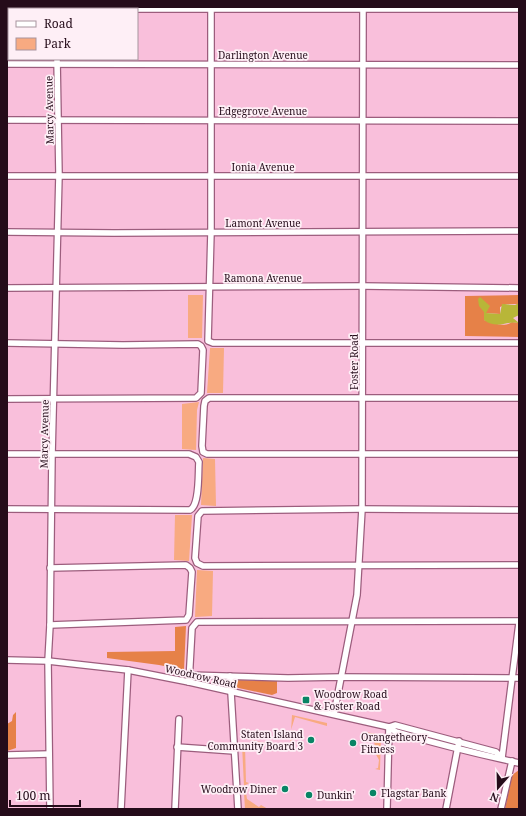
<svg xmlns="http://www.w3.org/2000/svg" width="526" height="816" font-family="'Noto Serif',serif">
	<rect width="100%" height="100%" fill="#f9bfdb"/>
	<g fill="#f8aa81">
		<path d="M188 295H203L202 338H188Z"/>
		<path d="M210 348H224L223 393H207Z"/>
		<path d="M199 402 197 410 196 450 182 449V404Z"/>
		<path d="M203 458 215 459 216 506 201 505Z"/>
		<path d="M175 515H192L189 561 174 560Z"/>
		<path d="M197 570 213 571 212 616 195 617Z"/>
		<path d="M292 715 327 723V726L295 717 291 730 295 731 290 749 242 738 290 748Z"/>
		<path d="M366 732 381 735 380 770 375 769 378 768 379 760 373 749 375 746 374 742 369 738 364 740Z"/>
		<path d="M242 745H245L246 782 249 783 244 786Z"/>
		<path d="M244 793H246L247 799 259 807 261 805 268 809H245Z"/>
	</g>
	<g fill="#e68148">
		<path d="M519 295 518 304H507L500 307V314L486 313 484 316V320C494 323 503 328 512 322L519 323V337L465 336V296Z"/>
		<path d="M186 626 184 670 159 665 107 658V652L175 651V627Z"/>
		<path d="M235 680 277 681V693L272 695 234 687 232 681Z"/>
		<path d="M16 712V748L7 751V724L12 721 13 715Z"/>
		<path d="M519 770V809H505L512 775Z"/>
	</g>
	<path fill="#b8b638" d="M480 297 490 306 486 313 500 314 502 304 515 305 519 303V315L513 318 519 323C507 320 497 330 484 320V312L479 306 478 299Z"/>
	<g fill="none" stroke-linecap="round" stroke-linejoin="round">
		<defs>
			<g id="minor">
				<path d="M211 7V232L208 341 213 343H519"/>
				<path d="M56 9H137"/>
				<path d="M137 9H519"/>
				<path d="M7 64 519 65"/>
				<path d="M7 120 519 121"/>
				<path d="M7 176H519"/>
				<path d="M7 232 114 233 519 231"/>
				<path d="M7 288 363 286 519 288"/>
				<path d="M7 343 123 345 198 344 201 346 203 350 201 393 196 398 7 399"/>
				<path d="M519 398H209L205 401 204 406 202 446 203 452 207 454H519"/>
				<path d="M7 454H189L196 457 199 462C198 473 200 505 190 510L7 509"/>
				<path d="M519 510 362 509 202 511 198 516 195 558 197 563 203 566 519 565"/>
				<path d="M50 568 186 565 190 568 192 572 189 615 186 620 50 625"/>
				<path d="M7 660 48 661 128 670 189 682 389 727 396 732C437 744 478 754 519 763"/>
				<path d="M189 675 288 678 341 677 519 678"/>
				<path d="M230 676 238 809"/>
				<path d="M189 682 192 628 197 622 519 621"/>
				<path d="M334 714 357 595 362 509 363 7"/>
				<path d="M389 727 395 725 496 752 502 758"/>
				<path d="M177 747 234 751"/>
				<path d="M7 755 49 754"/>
				<path d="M502 758 519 623"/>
				<path d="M50 809 48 661 50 625 52 455 59 175 57 59"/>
				<path d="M121 809 128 670"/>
				<path d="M175 809 179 719"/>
				<path d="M387 809 389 727"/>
				<path d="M446 809 459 741"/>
				<path d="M501 809 512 761"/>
			</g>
			<g id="major">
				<path d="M47 9 58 7"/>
				<path d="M7 10H9"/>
			</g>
		</defs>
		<use href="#minor" stroke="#9c5d7d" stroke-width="8"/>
		<use href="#major" stroke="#9c5d7d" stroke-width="9"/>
		<use href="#minor" stroke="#fff" stroke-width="5.5"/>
		<use href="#major" stroke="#fff" stroke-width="7"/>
	</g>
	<g fill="#088465" stroke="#feeff6" stroke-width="1.5">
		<rect x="302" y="696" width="8" height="8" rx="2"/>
		<circle cx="311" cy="740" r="4"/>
		<circle cx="353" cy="743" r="4"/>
		<circle cx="285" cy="789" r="4"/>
		<circle cx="373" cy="793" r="4"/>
		<circle cx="309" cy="795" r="4"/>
	</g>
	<g text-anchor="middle" stroke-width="3.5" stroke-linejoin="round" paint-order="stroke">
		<g font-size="10" fill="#250c1a" stroke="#feeff6">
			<text x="263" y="59">Darlington Avenue</text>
			<text transform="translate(49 110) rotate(-91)" y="4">Marcy Avenue</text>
			<text x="263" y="115">Edgegrove Avenue</text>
			<text x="263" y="171">Ionia Avenue</text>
			<text x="263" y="227">Lamont Avenue</text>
			<text x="263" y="282">Ramona Avenue</text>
			<text transform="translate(354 362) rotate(-90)" y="4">Foster Road</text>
			<text transform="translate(44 434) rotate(-89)" y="4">Marcy Avenue</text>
			<text transform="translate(201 676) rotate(13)" y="4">Woodrow Road</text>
		</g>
		<g font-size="10" fill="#250c1a" stroke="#feeff6" text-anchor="start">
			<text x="314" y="698">Woodrow Road<tspan x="314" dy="12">&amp; Foster Road</tspan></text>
			<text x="303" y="738" text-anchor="end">Staten Island<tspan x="303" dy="12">Community Board 3</tspan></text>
			<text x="361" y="741">Orangetheory<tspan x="361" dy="12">Fitness</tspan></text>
			<text x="277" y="793" text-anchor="end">Woodrow Diner</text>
			<text x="381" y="797">Flagstar Bank</text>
			<text x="317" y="799">Dunkin'</text>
		</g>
	</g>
	<rect width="526" height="816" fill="none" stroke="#250c1a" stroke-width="16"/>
	<rect x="8" y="8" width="130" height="52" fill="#feeff6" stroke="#a7949e"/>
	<rect x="16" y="21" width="20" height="6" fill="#ffffff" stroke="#a7949e"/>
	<text x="44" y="28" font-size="12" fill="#250c1a">Road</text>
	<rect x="16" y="38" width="20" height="12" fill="#f8aa81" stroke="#a7949e"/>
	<text x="44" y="48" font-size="12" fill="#250c1a">Park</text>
	<g transform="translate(498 788) rotate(200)" stroke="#feeff6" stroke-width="3" paint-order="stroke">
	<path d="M0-3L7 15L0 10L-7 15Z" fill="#250c1a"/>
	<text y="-6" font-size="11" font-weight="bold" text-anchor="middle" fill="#250c1a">N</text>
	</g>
	<path d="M10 800v6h70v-6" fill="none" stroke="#250c1a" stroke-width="2"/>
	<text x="16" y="800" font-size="12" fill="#250c1a" stroke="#feeff6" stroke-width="3" paint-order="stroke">100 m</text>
</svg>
